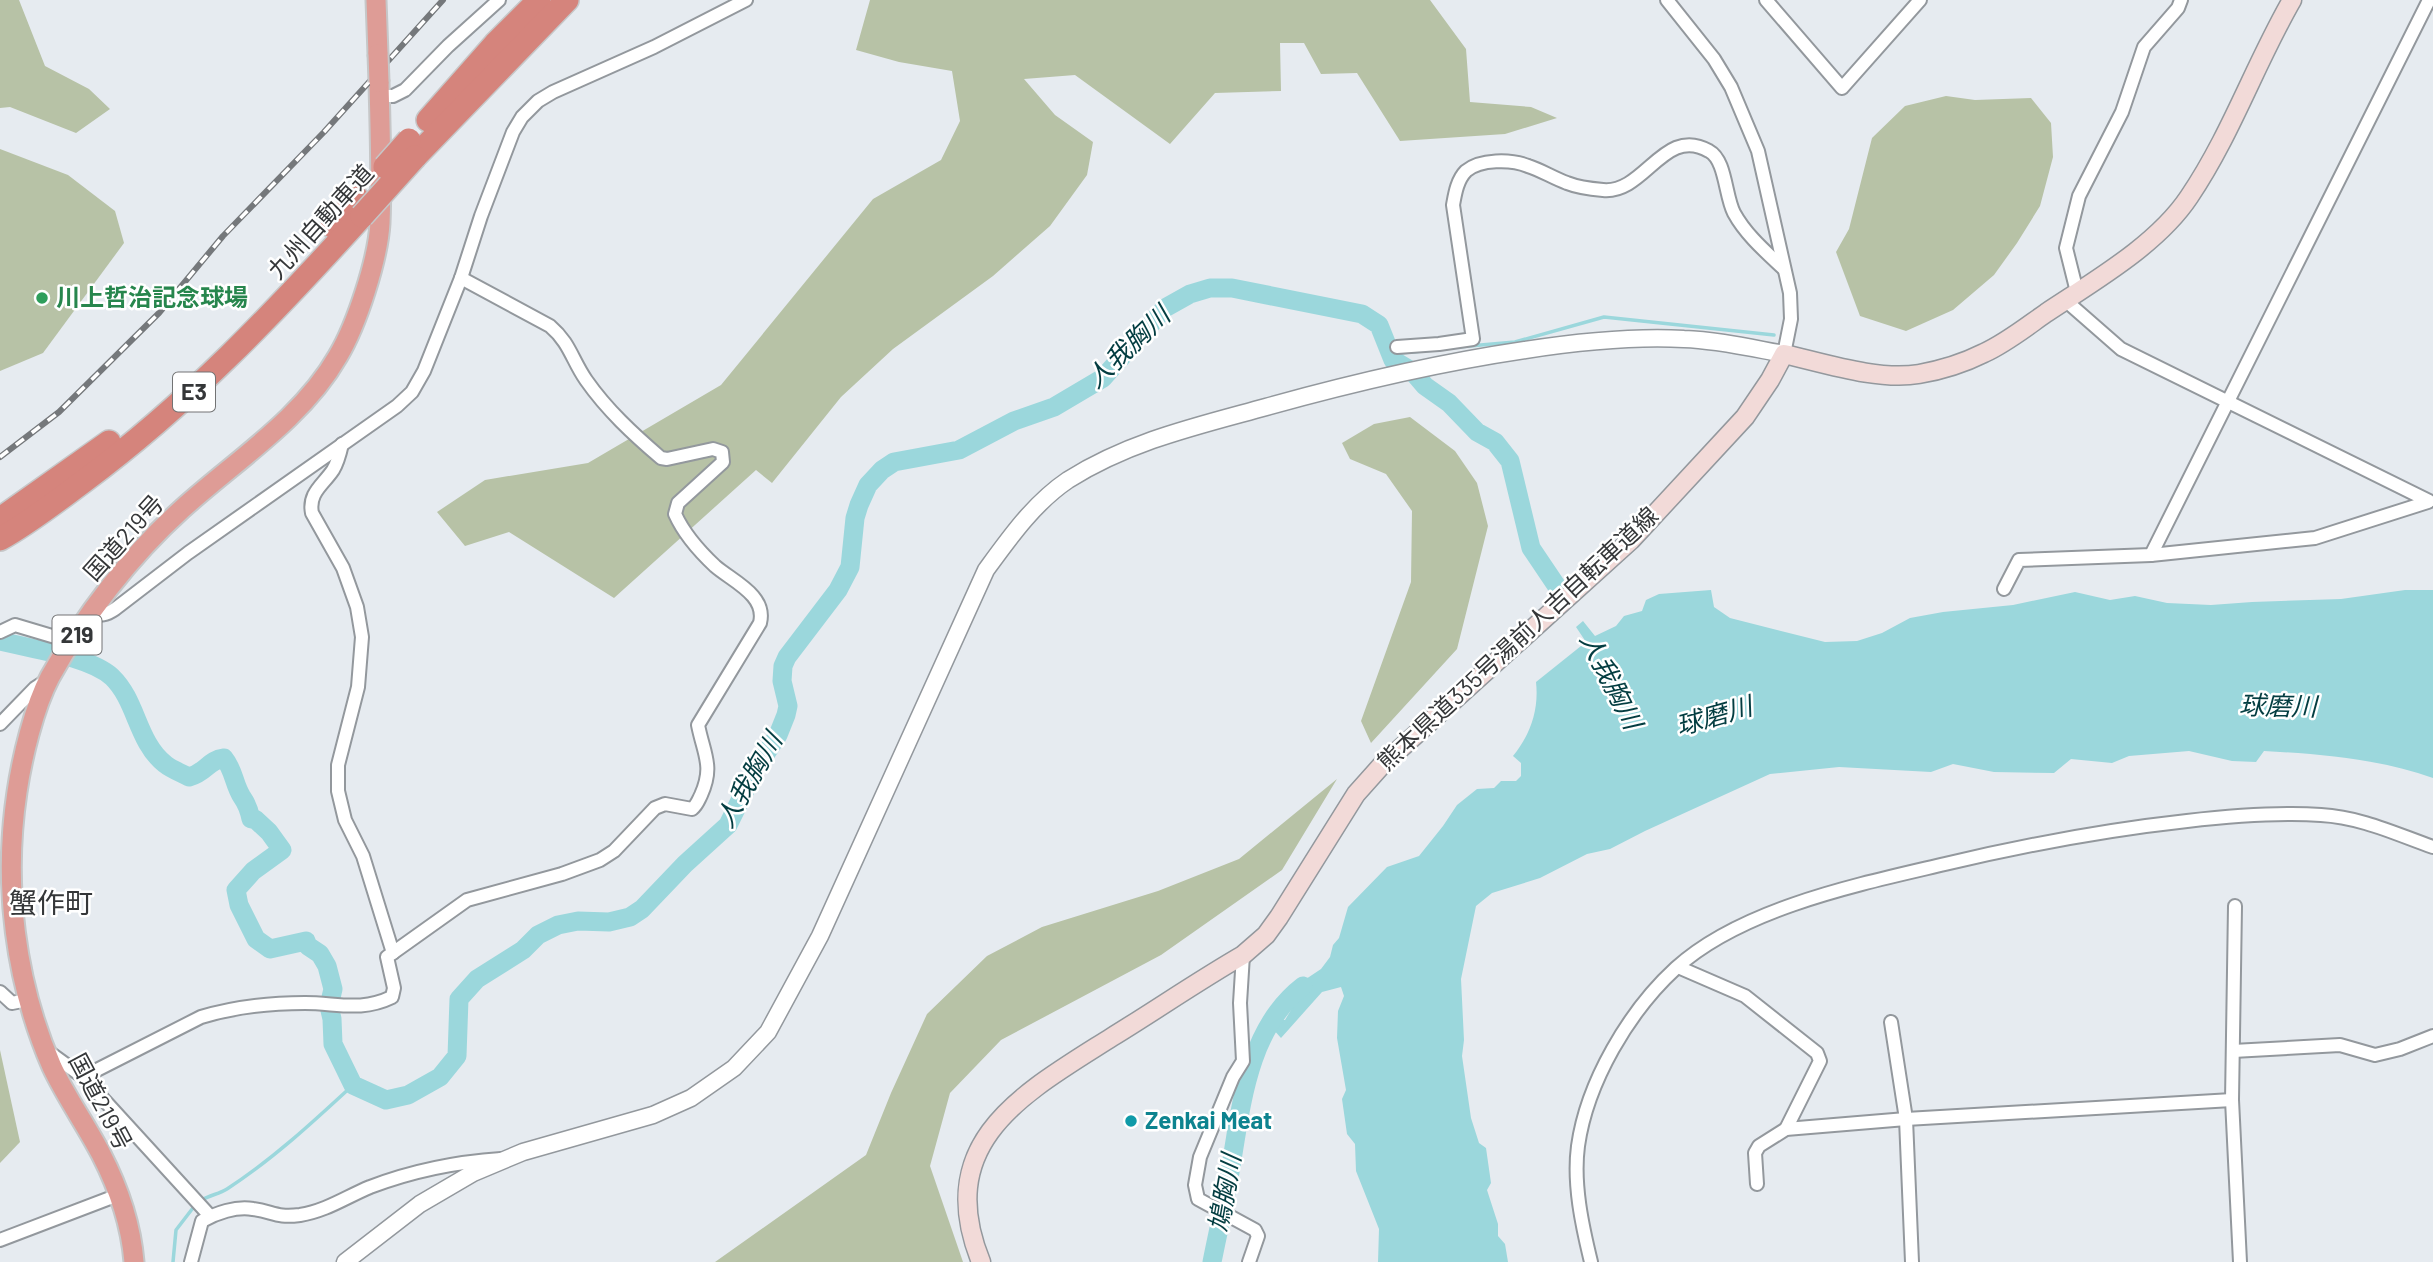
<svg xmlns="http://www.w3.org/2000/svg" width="2433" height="1262" font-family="Barlow,'Noto Sans JP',sans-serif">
	<rect width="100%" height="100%" fill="#e6ebf0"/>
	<g fill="#b7c2a6">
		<path d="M0 0H19L45 66 89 89 110 109 76 133 10 107 0 108Z"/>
		<path d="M870 0H1430L1466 49 1470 102 1531 107 1557 118 1505 134 1400 141 1357 73 1321 74 1304 43H1280L1281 91 1215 93 1170 144 1075 75 1024 79 1055 115 1093 142 1087 175 1050 226 993 276 893 349 841 397 772 483 756 470 614 598 509 532 465 546 437 512 485 480 588 463 721 385 873 199 941 160 960 121 952 71 899 62 856 50Z"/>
		<path d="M1946 96 1975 100 2031 98 2051 123 2053 157 2040 206 2017 243 1994 275 1953 310 1906 331 1860 316 1836 252 1849 229 1872 138 1905 106Z"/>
		<path d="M0 149 68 175 115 211 124 243 43 353 0 371Z"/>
		<path d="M1410 417 1455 451 1477 483 1488 526 1457 649 1371 743 1361 721 1411 582 1412 511 1386 474 1350 459 1342 443 1374 424Z"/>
		<path d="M1337 779 1282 870 1161 955 1001 1040 950 1093 930 1166 963 1262H715L866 1155 891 1093 927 1014 987 956 1042 927 1158 891 1239 859Z"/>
		<path d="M0 1050 20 1142 0 1163Z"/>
	</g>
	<path fill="#9bd7dc" d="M1711 590 1714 607 1730 618 1825 642 1857 641 1882 633 1910 618 1943 612 2013 605 2075 592 2110 600 2135 596 2167 603 2211 605 2252 602 2341 599 2405 590H2433V778C2379 759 2322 754 2264 751L2256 762 2232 761 2189 751 2129 756 2112 763 2071 759 2054 773 1994 772 1953 764 1931 772 1839 767 1770 774 1645 831 1610 849 1587 854 1540 878 1492 893 1476 906 1461 979 1464 1040 1462 1056 1471 1118 1479 1143 1486 1148 1491 1183 1487 1190 1498 1224V1236L1505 1244 1508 1262H1378L1379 1229 1356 1171 1355 1144 1347 1134 1342 1099 1346 1090 1337 1038 1338 1011 1344 996 1341 987 1322 992 1281 1038 1265 1020H1285L1291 1010 1283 1003 1306 979 1321 969 1330 957 1333 945 1339 938 1348 907 1387 867 1419 856 1443 826 1457 805 1477 789 1494 788 1501 781H1516L1521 776V763L1513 756C1531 734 1539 709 1536 682L1586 642 1576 627 1583 621 1595 636 1616 626 1624 616 1642 611 1646 600 1659 594Z"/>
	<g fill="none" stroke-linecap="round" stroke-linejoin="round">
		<g stroke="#9bd7dc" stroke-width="3.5">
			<path d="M1458 347 1515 342 1604 317 1774 335"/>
			<path d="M1390 354 1444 349"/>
			<path d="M202 1200C210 1195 219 1194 227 1189 273 1159 313 1122 353 1085"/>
			<path d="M173 1262 176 1230 196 1204"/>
		</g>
		<g stroke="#9bd7dc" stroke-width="19">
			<path d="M0 641C30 649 89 656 112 677 137 701 137 742 165 764 171 769 181 773 189 777 207 772 208 760 224 758 234 770 234 785 242 797 247 804 249 809 251 819H255L269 832 282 850 253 871 236 890 239 905 256 939 270 949 306 941 308 946 320 954 327 966 333 989 329 1006 332 1019 333 1044 353 1085 386 1100 408 1095 440 1077 457 1056 459 999 477 979 523 950 538 935 558 925 578 921 609 922 630 917 642 909 685 864 728 825 755 770 778 735 786 715 788 706 782 681 783 666 787 657 838 590 850 567 855 518 859 505 868 485 882 470 894 462 959 450 1014 421 1054 407 1103 378 1165 308 1190 294 1210 288H1232L1362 314 1379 325 1393 360 1413 372 1425 386 1449 403 1477 432 1495 442 1510 461 1531 548 1562 594"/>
			<path d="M1212 1262C1218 1232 1225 1202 1230 1172 1241 1108 1247 1029 1303 986"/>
		</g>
		<defs>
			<g id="minor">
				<path d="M1667 0 1714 59 1731 87 1758 151 1790 293 1791 319 1784 354"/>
				<path d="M1766 0 1842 88 1920 0"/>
				<path d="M379 96H393L405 90 448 46 499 0"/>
				<path d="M2077 292 2066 248 2079 196 2122 112 2144 47 2178 8 2181 0"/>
				<path d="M2065 300 2121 349 2429 501"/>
				<path d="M1397 347 1439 344 1473 339 1453 205C1455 194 1457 180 1466 171 1480 159 1511 159 1528 166 1541 170 1553 178 1567 183 1577 187 1591 189 1603 190 1645 194 1664 125 1709 151 1726 160 1725 196 1734 213 1746 235 1766 252 1784 269"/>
				<path d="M342 444C340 453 338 462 333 470 323 485 308 493 312 513L343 568 357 607 362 637 358 687 338 765V791L345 820 363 856 393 953"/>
				<path d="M2151 555 2429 0"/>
				<path d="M2004 589 2019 560 2151 555 2315 538 2428 502"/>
				<path d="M91 613C101 616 106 615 115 609L188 553 397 406 412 392 424 371 461 278 481 216 513 132 522 117 538 101 553 92 654 47 746 0"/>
				<path d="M0 632 15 625 72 642"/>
				<path d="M0 724 35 688 46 681"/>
				<path d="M2235 906 2232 1100 2240 1262"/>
				<path d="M1243 955 1240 1003 1243 1061 1233 1077 1200 1157 1195 1185 1198 1199 1255 1230 1258 1236 1249 1262"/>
				<path d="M1678 967 1745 996 1817 1053 1820 1061 1786 1129"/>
				<path d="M0 992 12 1003 27 1000"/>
				<path d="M1891 1022 1906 1119 1912 1262"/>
				<path d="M46 1050 83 1077 210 1216"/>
				<path d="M2233 1051 2340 1045 2375 1055 2400 1049 2433 1036"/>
				<path d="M83 1077 201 1017C234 1007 270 1003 305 1003 337 1003 361 1012 392 997L394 988 387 957 467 900 562 874 600 860 614 851 655 808 665 804 692 809C697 805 698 801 701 795 714 766 704 755 698 725L760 623C767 595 732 581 715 566 699 551 684 534 675 514L678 503 723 462 722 452 713 449 667 459 661 458C633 434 607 410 586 380 572 360 570 343 550 326L461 278"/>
				<path d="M1757 1184 1755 1153 1759 1146 1786 1129 1906 1119 2232 1100"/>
				<path d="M0 1240 118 1195"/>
				<path d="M191 1262 202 1221C216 1213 236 1206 253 1209 274 1212 276 1218 300 1215 326 1211 346 1197 370 1187 412 1171 456 1162 501 1159"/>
				<path d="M1591 1262C1582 1225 1573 1184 1578 1146 1587 1082 1629 1011 1676 968 1742 908 1860 884 1945 864 2025 845 2105 830 2187 821 2231 816 2276 812 2321 815 2360 817 2396 834 2433 847"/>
			</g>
			<path id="tertiary" d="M345 1262 420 1204 473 1173 523 1152 653 1115 691 1098 734 1068 768 1032 820 936 986 570C1010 537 1034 503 1068 480 1130 441 1197 426 1266 407 1352 383 1437 363 1525 350 1577 342 1631 336 1684 339 1717 340 1751 348 1784 354"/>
			<path id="secondary" d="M981 1262C932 1141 1024 1093 1112 1037 1156 1010 1198 981 1243 955L1266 935 1279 917 1356 794 1381 766 1631 540 1745 417 1770 380 1784 354C1824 363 1878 381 1919 374 1942 370 1964 363 1984 353 2006 343 2026 327 2046 313 2094 281 2157 245 2189 197 2231 135 2255 64 2292 0"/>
			<g id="trunk">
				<path d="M376 0 378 54"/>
				<path d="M134 1262C131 1225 118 1187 101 1154 86 1125 66 1097 52 1067 15 982 3 884 17 792 22 758 34 707 50 677 84 616 130 556 182 509 235 461 302 419 338 356 357 324 378 259 380 223 382 176 380 129 379 82"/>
			</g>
			<g id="motorway">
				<path d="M428 120 495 44 539 0"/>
				<path d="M415 157 567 0"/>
				<path d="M332 226 357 198"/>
				<path d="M0 519 109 442"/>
				<path d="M0 539C29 523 57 501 84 481 188 404 275 312 362 216"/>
			</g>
		</defs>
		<use href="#minor" stroke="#93989d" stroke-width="16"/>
		<use href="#tertiary" stroke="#93989d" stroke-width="19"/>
		<use href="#secondary" stroke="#93989d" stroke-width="21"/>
		<use href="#trunk" stroke="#c6c7c8" stroke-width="23"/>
		<use href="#motorway" stroke="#c6c7c8" stroke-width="26"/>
		<use href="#minor" stroke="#fff" stroke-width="12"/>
		<use href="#tertiary" stroke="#fff" stroke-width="16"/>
		<use href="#secondary" stroke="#f2dad8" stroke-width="18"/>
		<use href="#trunk" stroke="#de9c96" stroke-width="19"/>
		<use href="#motorway" stroke="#d5847c" stroke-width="23"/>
		<defs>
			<path id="rail" d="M0 457 59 412 159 313 223 236 324 132 443 0"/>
		</defs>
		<use href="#rail" stroke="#75787b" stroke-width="6"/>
		<use href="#rail" stroke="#fff" stroke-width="3.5" stroke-dasharray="10" stroke-linecap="butt"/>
		<defs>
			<path id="trunk-bridge" d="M378 54 379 82"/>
			<g id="motorway-bridge">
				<path d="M385 167 409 140"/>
				<path d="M362 216 415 157"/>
			</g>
		</defs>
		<use href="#trunk-bridge" stroke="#c6c7c8" stroke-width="23" stroke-linecap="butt"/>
		<use href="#motorway-bridge" stroke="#c6c7c8" stroke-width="26" stroke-linecap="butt"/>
		<use href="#trunk-bridge" stroke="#de9c96" stroke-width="19"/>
		<use href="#motorway-bridge" stroke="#d5847c" stroke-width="23"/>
	</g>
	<circle fill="#2e9e5b" stroke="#fff" stroke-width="2.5" cx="42" cy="298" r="7"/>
	<circle fill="#0f9aa8" stroke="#fff" stroke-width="2.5" cx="1131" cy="1121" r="7"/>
	<g text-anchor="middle" stroke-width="5" stroke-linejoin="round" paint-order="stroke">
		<g fill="#fff" stroke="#727374" stroke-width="2">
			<rect x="173" y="372.5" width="42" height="39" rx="5"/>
			<rect x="52.5" y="615.5" width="49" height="39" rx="5"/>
		</g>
		<g font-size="23" font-weight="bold" fill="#353739">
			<text x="194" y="400">E3</text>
			<text x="77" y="643">219</text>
		</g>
		<g font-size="24" fill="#353739" stroke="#fff">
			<text transform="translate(321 222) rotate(-48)" y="8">九州自動車道</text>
			<text transform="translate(124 538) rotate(-48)" y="8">国道219号</text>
			<text transform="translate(1518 639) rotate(-43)" y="8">熊本県道335号湯前人吉自転車道線</text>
			<text transform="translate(100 1102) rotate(62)" y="8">国道219号</text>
		</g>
		<g font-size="24" font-weight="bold" fill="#27864d" stroke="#fff" text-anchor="start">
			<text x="56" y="306">川上哲治記念球場</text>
		</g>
		<g font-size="24" font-weight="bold" fill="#0d838f" stroke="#fff" text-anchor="start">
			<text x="1145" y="1129">Zenkai Meat</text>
		</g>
		<g font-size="26" font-style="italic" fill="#033d41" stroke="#fff">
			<text transform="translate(1128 347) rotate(-44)" y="9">人我胸川</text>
			<text transform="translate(1611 681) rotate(63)" y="9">人我胸川</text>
			<text transform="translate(2278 706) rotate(1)" y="9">球磨川</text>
			<text transform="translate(1714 716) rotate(-16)" y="9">球磨川</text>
			<text transform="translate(749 780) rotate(-60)" y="9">人我胸川</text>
			<text transform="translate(1225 1193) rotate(-80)" y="9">鳩胸川</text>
		</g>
		<g font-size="28" fill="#353739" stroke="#fff">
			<text x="51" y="913">蟹作町</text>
		</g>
	</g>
</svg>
